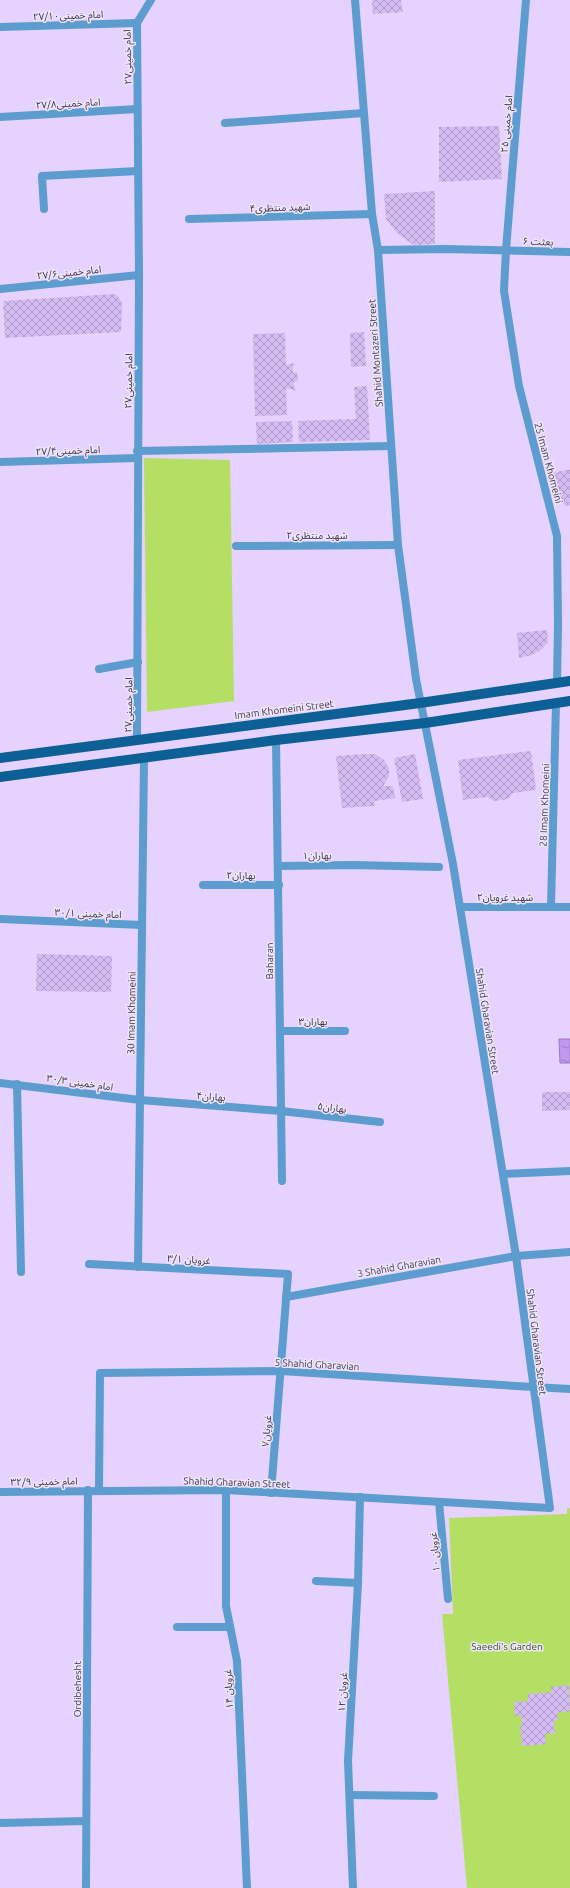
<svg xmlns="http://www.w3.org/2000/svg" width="570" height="1888" font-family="Ubuntu,'Noto Sans Arabic',sans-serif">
	<defs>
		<pattern id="water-ripples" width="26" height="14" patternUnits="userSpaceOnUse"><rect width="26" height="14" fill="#c299f1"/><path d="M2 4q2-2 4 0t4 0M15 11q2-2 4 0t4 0" fill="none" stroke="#9f7ec5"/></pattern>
		<pattern id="building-cross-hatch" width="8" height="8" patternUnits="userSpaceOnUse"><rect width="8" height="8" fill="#d4bcf2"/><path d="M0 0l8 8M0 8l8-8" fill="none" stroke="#ad9ac6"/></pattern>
	</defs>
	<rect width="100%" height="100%" fill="#e5d2fe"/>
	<g fill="#b5de64">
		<path d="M144 458 230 460 234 701 147 712Z"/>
		<path d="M570 1508V1888H467L442 1614H453L449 1518 567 1514V1509Z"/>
	</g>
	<path fill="url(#water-ripples)" stroke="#9b7bc0" d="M559 1039H570V1063H560Z"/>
	<g fill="url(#building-cross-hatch)">
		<path d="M372 0H401L403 12 373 14Z"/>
		<path d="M499 126 502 179 439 182V127Z"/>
		<path d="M435 191V244L414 245 398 234 386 219 384 194Z"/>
		<path d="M115 294 118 296 122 303 121 332 5 338 3 301Z"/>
		<path d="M364 332 366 366 351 367 350 333Z"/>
		<path d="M285 333 286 365 295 363 293 366V373L297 372 298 381 294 382V387L296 389 294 391 292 389H286L287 415 255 416 253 334Z"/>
		<path d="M367 386 370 440 299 442 298 421 356 419 354 387Z"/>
		<path d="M292 421 293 442 257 444 256 422Z"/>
		<path d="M570 469V502L569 505 567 506 560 502 557 496 553 473Z"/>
		<path d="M547 630 548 642 541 650 532 655 519 658 517 633Z"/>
		<path d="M531 751 536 790 513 793 508 799 494 801 487 797 463 800 458 760Z"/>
		<path d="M367 754H375L384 760 389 768V776L383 786H393L395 798 374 801 375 806 342 808 336 756Z"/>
		<path d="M415 754 423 799 402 802 394 758Z"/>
		<path d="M37 954 112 956 111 992 36 991Z"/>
		<path d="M542 1092H570V1110L542 1111Z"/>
		<path d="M569 1685 570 1711 557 1713 558 1720H554L555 1733 545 1734 546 1744 522 1746 520 1725H522L521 1715 515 1716 514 1702 528 1701V1694L552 1692 551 1687Z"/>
	</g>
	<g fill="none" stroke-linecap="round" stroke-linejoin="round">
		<g stroke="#5d9ccf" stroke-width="8">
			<path d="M526 0 506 250 504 291 519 386 557 536 558 624 557 683"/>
			<path d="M137 23 139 275 137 740"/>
			<path d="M137 23 151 0"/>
			<path d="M0 27 137 23"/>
			<path d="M0 117 137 109"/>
			<path d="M225 123 364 113"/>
			<path d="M44 209 42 176 138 171"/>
			<path d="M189 219 372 214"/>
			<path d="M378 250 446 249 570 252"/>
			<path d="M0 289 139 275"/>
			<path d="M137 451 391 446"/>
			<path d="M0 462 137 458"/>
			<path d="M236 546 398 545"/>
			<path d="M99 669 138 662"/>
			<path d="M276 740 282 1181"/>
			<path d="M279 866 354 865 439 867"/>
			<path d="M203 885H279"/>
			<path d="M551 906 556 703"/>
			<path d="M460 907H570"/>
			<path d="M0 919 142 925"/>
			<path d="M280 1031H345"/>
			<path d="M0 1083 140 1100 281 1111 380 1122"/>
			<path d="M17 1084 21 1272"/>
			<path d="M503 1174 570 1171"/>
			<path d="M89 1264 288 1274 271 1493"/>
			<path d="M138 1267 144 759"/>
			<path d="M286 1297 516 1256 570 1252"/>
			<path d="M99 1490 100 1373 281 1371 533 1387"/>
			<path d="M226 1490V1606L237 1661 247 1888"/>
			<path d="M439 1502 448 1599"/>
			<path d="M316 1581 358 1583"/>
			<path d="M177 1627H230"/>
			<path d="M350 1795 434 1796"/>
			<path d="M0 1823 86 1821"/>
			<path d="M86 1888 88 1490"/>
			<path d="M353 1888 348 1761 358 1583 360 1497"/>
		</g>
		<g stroke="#5d9ccf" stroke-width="8">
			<path d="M533 1387 570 1389"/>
			<path d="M0 1492 226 1490 550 1508 516 1256 453 864 416 679 398 545 378 250 372 214 355 0"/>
		</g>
		<g stroke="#0c6096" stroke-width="10">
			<path d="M0 758 420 703 570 681"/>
			<path d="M0 777 276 740 425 723 570 701"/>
		</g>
	</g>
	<g text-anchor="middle" stroke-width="3" stroke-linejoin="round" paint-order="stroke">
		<g font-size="10" fill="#40364c" stroke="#eee5fb">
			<text transform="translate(68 15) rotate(-2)" y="4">امام خمینی۲۷/۱۰</text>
			<text transform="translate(127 57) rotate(-91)" y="4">امام خمینی۲۷</text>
			<text transform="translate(68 103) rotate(-3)" y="4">امام خمینی۲۷/۸</text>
			<text transform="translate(506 124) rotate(-85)" y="4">امام خمینی ۲۵</text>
			<text transform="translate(280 207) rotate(-2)" y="4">شهید منتظری۴</text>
			<text transform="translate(538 241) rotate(2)" y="4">بعثت ۶</text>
			<text transform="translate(69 272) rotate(-6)" y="4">امام خمینی۲۷/۶</text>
			<text transform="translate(375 353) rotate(-94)" y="4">Shahid Montazeri Street</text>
			<text transform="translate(128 381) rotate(-89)" y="4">امام خمینی۲۷</text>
			<text transform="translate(68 450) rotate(-2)" y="4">امام خمینی۲۷/۴</text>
			<text transform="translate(549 463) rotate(75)" y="4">25 Imam Khomeini</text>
			<text x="317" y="539">شهید منتظری۲</text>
			<text transform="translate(128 705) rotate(-89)" y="4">امام خمینی۲۷</text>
			<text transform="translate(284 709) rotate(-7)" y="4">Imam Khomeini Street</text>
			<text transform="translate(544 805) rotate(-88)" y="4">28 Imam Khomeini</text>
			<text transform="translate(317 855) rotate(-1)" y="4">بهاران۱</text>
			<text x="241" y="879">بهاران۲</text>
			<text x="505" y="901">شهید غرویان۲</text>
			<text transform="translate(88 913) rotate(2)" y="4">امام خمینی ۳۰/۱</text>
			<text transform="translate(269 961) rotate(-90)" y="4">Baharan</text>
			<text transform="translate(131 1013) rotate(-89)" y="4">30 Imam Khomeini</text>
			<text x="313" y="1025">بهاران۳</text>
			<text transform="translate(488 1021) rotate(81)" y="4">Shahid Gharavian Street</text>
			<text transform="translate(80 1082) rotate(8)" y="4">امام خمینی ۳۰/۳</text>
			<text transform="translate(211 1096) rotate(4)" y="4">بهاران۴</text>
			<text transform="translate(332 1107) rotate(7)" y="4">بهاران۵</text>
			<text transform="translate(189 1259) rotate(3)" y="4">غرویان ۳/۱</text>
			<text transform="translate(399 1266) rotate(-10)" y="4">3 Shahid Gharavian</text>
			<text transform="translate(537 1342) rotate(83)" y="4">Shahid Gharavian Street</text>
			<text transform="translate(317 1364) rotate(3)" y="4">5 Shahid Gharavian</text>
			<text transform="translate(266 1431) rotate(-85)" y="4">غرویان۷</text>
			<text transform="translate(44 1481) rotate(-1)" y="4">امام خمینی ۳۲/۹</text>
			<text transform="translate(237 1482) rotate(2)" y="4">Shahid Gharavian Street</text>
			<text transform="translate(434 1552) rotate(-95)" y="4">غرویان ۱۰</text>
			<text transform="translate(77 1689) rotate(-90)" y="4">Ordibehesht</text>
			<text transform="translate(228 1689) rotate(-93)" y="4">غرویان ۱۴</text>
			<text transform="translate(342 1692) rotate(-87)" y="4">غرویان ۱۲</text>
		</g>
		<g font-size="10" fill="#3d4e1b" stroke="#eee5fb">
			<text x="507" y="1650">Saeedi's Garden</text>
		</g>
	</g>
</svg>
